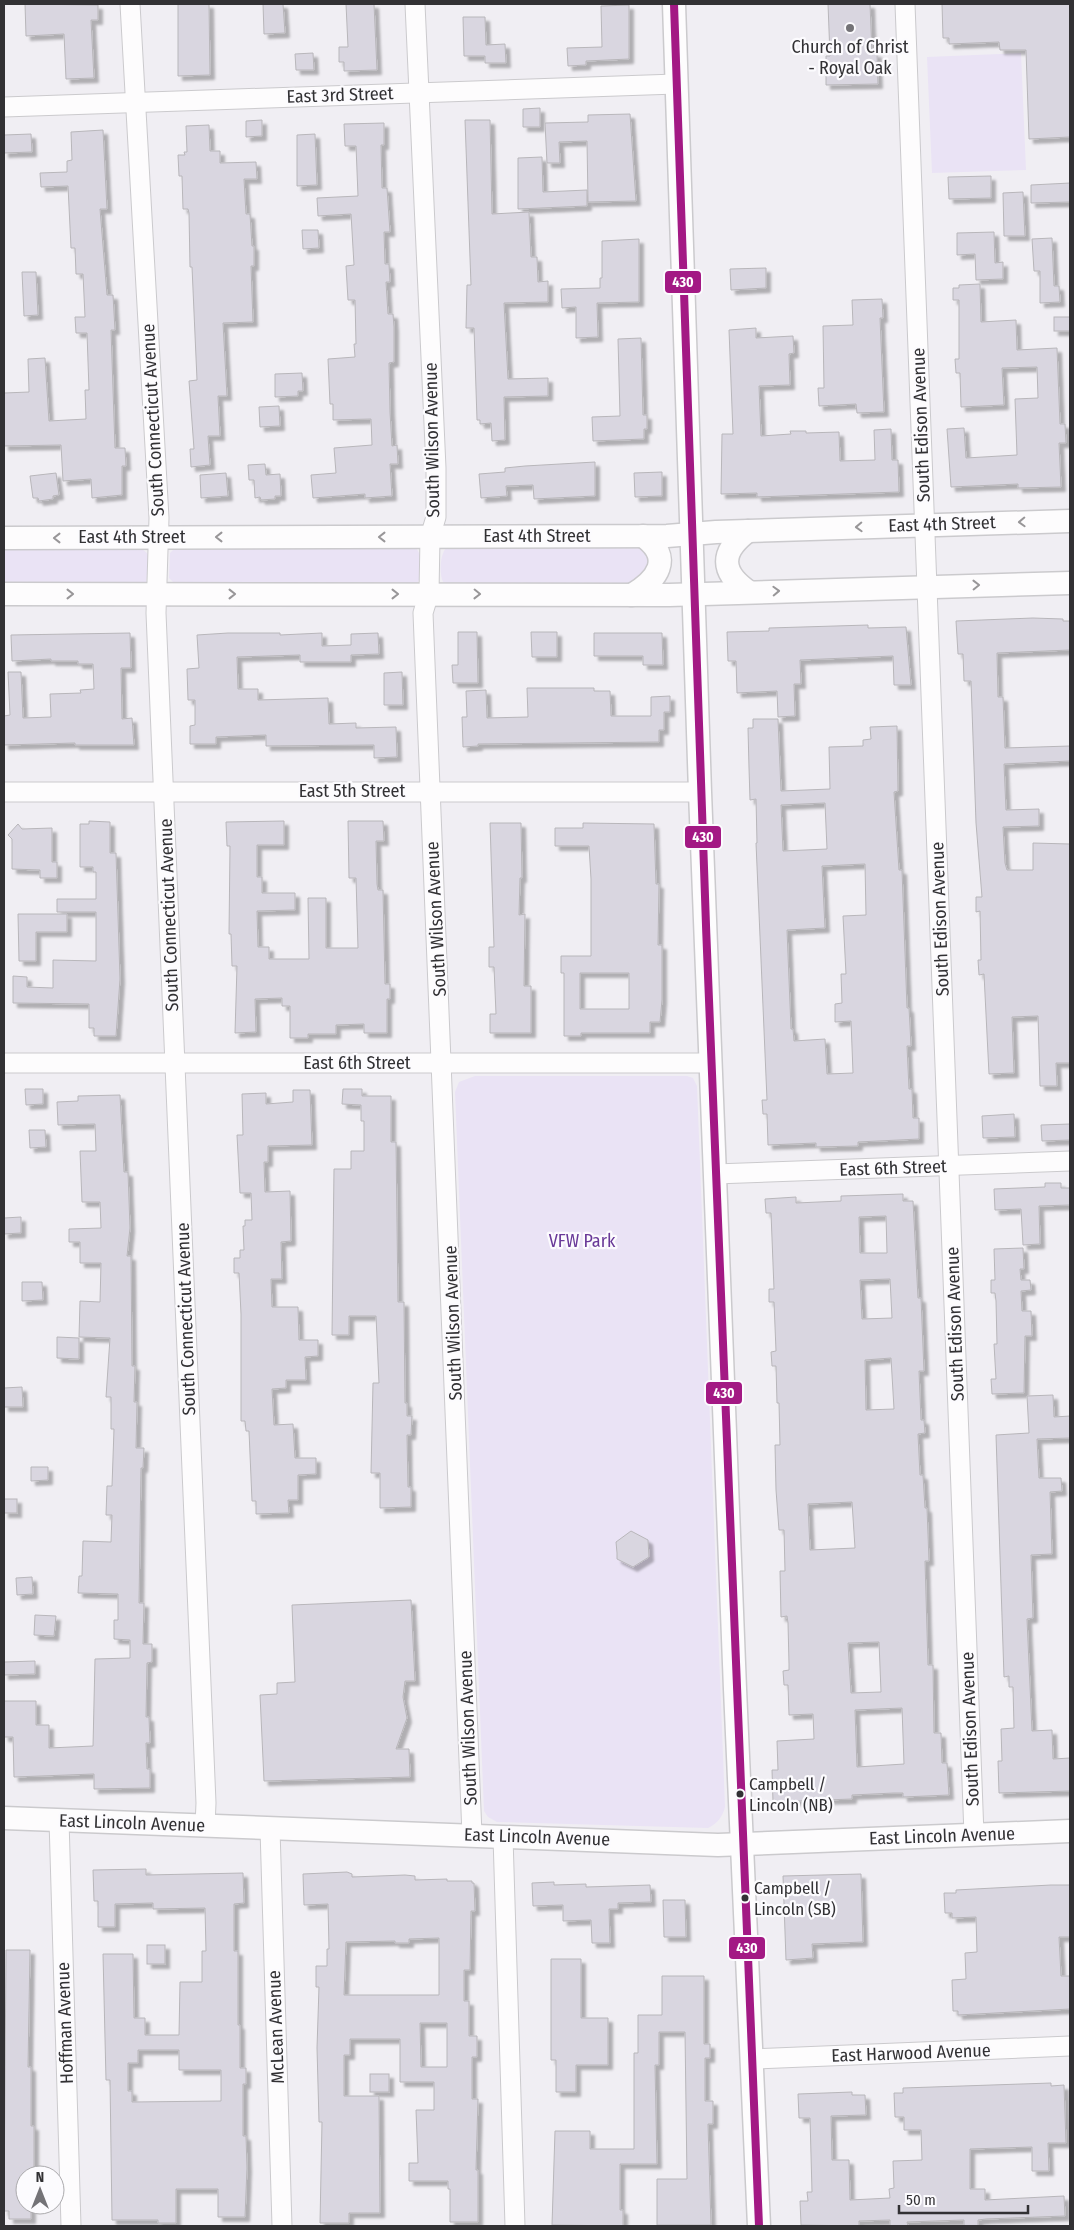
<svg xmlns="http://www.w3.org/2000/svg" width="1074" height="2230" font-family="'Fira Sans Condensed',sans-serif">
	<defs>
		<filter id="shadow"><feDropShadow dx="4.5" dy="4.5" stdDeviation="1" flood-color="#0004"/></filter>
	</defs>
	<rect width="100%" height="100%" fill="#f0eef3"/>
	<g fill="#eae3f5">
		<path d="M1021 53 1026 170 932 173 927 57Z"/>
		<path d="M414 546C423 554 423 571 418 582L413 585H176L169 578 170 553 175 548Z"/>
		<path d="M4 547 141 548 149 555 146 583 4 586Z"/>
		<path d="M644 547 652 562 640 583 449 584 443 582C439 573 440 555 446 548Z"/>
		<path d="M475 1076H687L693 1078 697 1086 725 1807C723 1816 717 1824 708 1828L497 1822 488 1817 484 1811 455 1092 459 1082Z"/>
	</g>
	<g fill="#d9d6e0" stroke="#b8b6ba" fill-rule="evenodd" filter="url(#shadow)">
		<path d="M25 4 98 5V20H91L94 78 66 79 64 34 26 36Z"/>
		<path d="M178 4H209L210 75 178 76Z"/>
		<path d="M263 4H283L285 33 264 34Z"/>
		<path d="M346 4H374L377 70 344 71V62H339V47H348Z"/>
		<path d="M828 4H870L872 53H877L878 84 826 85V56H830Z"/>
		<path d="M942 4H1070V137L1029 139 1026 50H1000L999 42 949 44V38H943Z"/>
		<path d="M629 5V59L586 61V65L568 66 567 48 602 47 601 6Z"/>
		<path d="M463 17H485L486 45 505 44 506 63H485V56H464Z"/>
		<path d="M313 53 314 70H296L295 54Z"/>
		<path d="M540 108V127H523V109Z"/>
		<path d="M630 114 636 201 588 202 587 141 559 142 560 163H547L545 123 588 122V115Z"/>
		<path d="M262 120V136L246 137V121Z"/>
		<path d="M465 120H490L492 214 529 212 531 257H537L538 282 548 281V302L504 303 508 379 548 378V396L504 397 505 440 492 441 491 423 480 424V420H477L474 328H466L467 285H471Z"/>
		<path d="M384 123V145H381L382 188H387L390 232H384L385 264H389L390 282H386L388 314H393L394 327V362L389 363 390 412 392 446 397 445 398 464H390L392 496 365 498V494L313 498 311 475 336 473 334 448 372 445 371 419 333 420V404H330L328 359 355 357 354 344H356L355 300H348L346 266 354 265 351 214 318 216 317 198 358 196 356 146H345L344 124Z"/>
		<path d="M209 125 210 151H220V163L256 162 257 179H244L246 214H250L252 246H254V266H251L253 322 223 323 227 396H218L220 436H208L210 465 191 467 190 449H194L189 381 197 380 192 267H190L189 213 188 209H183L182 176H179L178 155H185L184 152H187L186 126Z"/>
		<path d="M103 130 107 209H100L107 295H113L115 330H111L115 448H125L126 466H122V495L92 498 91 479 63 481 61 445 4 446V393L29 392 28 359 45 358 49 421 86 419 85 390H89L87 333H76L75 317H85L83 274H76L75 248H71L68 186 41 187 40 173 67 172V161L72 160 71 132Z"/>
		<path d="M31 134 32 152 4 153V135Z"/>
		<path d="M315 134 317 185 297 186V135Z"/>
		<path d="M542 157 543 192 587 190V206L518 209V158Z"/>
		<path d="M991 176V198L949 199 948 177Z"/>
		<path d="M1070 183V202L1031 203V185Z"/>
		<path d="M1023 192 1025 236H1004L1003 193Z"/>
		<path d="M302 230H318L319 248 303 249Z"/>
		<path d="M994 232 995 263 1003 262V279L976 280 975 254 957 255V233Z"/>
		<path d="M1052 238 1054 286H1059L1060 302 1040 303V271H1034L1032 239Z"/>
		<path d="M639 239V302L597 303 598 337 576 338V307L562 308 561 289 600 288V278H602V241Z"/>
		<path d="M766 268V288L731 290 730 269Z"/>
		<path d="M22 272H36L38 315 24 316Z"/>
		<path d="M980 284 981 322 1016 320 1017 350 1057 348 1060 424H1065L1066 443H1059L1061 487 1018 488V484L951 487 947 429 964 428 966 458 1017 455 1015 399 1038 398 1037 367 1002 368 1004 405 961 407 960 373H956L955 359H959V300H953V288H959V285Z"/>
		<path d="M882 299 883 318H880L884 412 857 413 856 404 819 406 818 388H824L823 326 853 325 852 300Z"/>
		<rect x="1054" y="317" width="16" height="14"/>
		<path d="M756 328V338L793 336 794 353 789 354 790 385 759 386 761 436 791 434 790 431H806V433L839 432 840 461 875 460 874 430 891 429 892 460H898L899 492 757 497V493L721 494 722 434H733L729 330Z"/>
		<path d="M641 338 643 415H647V429H644V439L593 441 592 417 620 416 618 339Z"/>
		<path d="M302 373 303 391H298V396L275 397V374Z"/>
		<path d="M279 406 280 426 260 427 259 407Z"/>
		<path d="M595 462V496L534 499 533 485 506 486 507 496 481 498 479 474 505 472V468L525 466Z"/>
		<path d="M265 464 266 475 280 474 281 496H275V499L261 500 260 497 255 498 254 480H249L248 465Z"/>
		<path d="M662 472V496L635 497 634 473Z"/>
		<path d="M56 473 59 495 53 496V499L39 501 38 498H33L30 476Z"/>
		<path d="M226 473 228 496 201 498 200 475Z"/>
		<path d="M1033 618 1063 619V621H1070V650L997 653 998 697H1003L1005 748 1070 746V761L1004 764 1006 810 1039 809V826L1003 827 1005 863 1007 870H1033V843L1070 844V1063H1056L1057 1086H1040L1038 1016 1012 1017 1014 1073 989 1074 984 974 979 975 978 960H981L980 911 976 912V897H982L976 823 971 681H964L963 654H958L956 621Z"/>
		<path d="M868 625V628L906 627 911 685H894L893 656 800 660 801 684H794L795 716 778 717 777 691 737 693 736 661H728L727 632 769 631V628Z"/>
		<path d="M458 632H477L478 683H453L452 665H458Z"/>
		<path d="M531 632H557V657H532Z"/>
		<path d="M130 633 131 668H121L122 719 132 718 134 745H75V743L4 745V716L10 715 8 672H21L23 718 51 717 50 694 81 693 80 690 94 689 93 664H78V661H51V659L12 661 11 635Z"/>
		<path d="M228 633H280V635L322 633V646L351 645V634L378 633 379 654 351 655V662H300V655L237 657 238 689H258V700L328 698 329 724 356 723V728L396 727 397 757 374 758V745L266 746V735L216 737V744H190V726L195 725V700H188L187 669 199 668 197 635Z"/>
		<path d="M594 633H662L663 665H643V656H594Z"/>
		<path d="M402 672 403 705H384V673Z"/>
		<path d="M527 688H594V691H610L611 716H651V697L670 696V712H664V730H659V742L478 744V746L463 747 462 717H467L466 691 486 690 487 718 528 717Z"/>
		<path d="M753 719H778L781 791 830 789 829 747 863 746V740L871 739 870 727 897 726 898 791 894 792 899 870H902L907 1008H909L910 1026 911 1046H907L909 1089H912L913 1118H919V1139L858 1142V1146L816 1147V1143L768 1145 767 1114H763L762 1100H767L756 843H757L756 799 750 800 749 768 748 728H753ZM825 803 827 849 783 851 781 805ZM865 864 866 915 843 916 846 974H841L842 1003 835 1004V1022L851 1021 853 1073 827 1074 825 1039 794 1041 793 1029H791L787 930 825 928 822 866Z"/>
		<path d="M89 821 110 822V853H116L120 979 116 1036H94V1028H89V1004L13 1003V976L27 977V987L53 988V960L96 961V912H57V899H96V872H93V867H80V824H89Z"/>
		<path d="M284 821V845H257V877H262V893H295V910L257 911 258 947H269V959H309L308 898H326V948H358L356 878H349L348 821H383L384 841H376L377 884 378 890H383L385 984H390V999H387V1033H364V1024L336 1025V1034H308V1038H290V1006H282V998L255 999 256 1032 235 1033 237 966H232L231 934H229L230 846H227L226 822Z"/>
		<path d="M490 823H521L522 878H520L519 915 525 914 524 986H531V1033H490V1014H496L494 967H489V947H494Z"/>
		<path d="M583 823 654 824 656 884H659L658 945H662V1000L660 1022H650V1033H581V1036H564V973H561V956H591V879L589 846H555V828H583ZM580 973H629V1009H580Z"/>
		<path d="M18 824 22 829 52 828V862H57V878H40V870L12 869V839L8 835Z"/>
		<path d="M18 914H67V932H36V961H19Z"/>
		<path d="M25 1089H43V1104L26 1105Z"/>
		<path d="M343 1089H362V1096H391V1142H396L398 1302H404L405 1403H407V1416H412L411 1435H407L408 1487H411V1507L380 1508V1473H371L373 1383H379L376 1316H349V1335H332L334 1169H351V1151H364V1121H361V1105L342 1104Z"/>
		<path d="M293 1090H310L312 1145 268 1146V1162H264L265 1192 290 1191 291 1241 281 1242 282 1279H271L272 1307H298L299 1340H318V1356L305 1357 306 1380H286V1388L272 1389 274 1425 293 1424 295 1458H316V1474L298 1475V1500H288L289 1513 256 1514V1501H252L249 1431H246L245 1421H241V1314L239 1273H234V1258H240V1250H244L243 1226H245V1220H252L251 1193H240L237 1135H243L242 1094 266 1093V1104L293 1102Z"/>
		<path d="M120 1095 124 1172H128L130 1228 127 1256H131L132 1366H135L134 1402H137L136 1448H144L143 1468H141L139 1603H144L143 1644H152V1662L147 1663 146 1717H149L150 1743H146L147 1769H150V1788L94 1789V1774L14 1777 13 1737H4V1701H36V1725H49V1748L93 1746 95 1659 130 1658V1640L114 1639V1620H118V1594L78 1593 79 1576H82L83 1541 111 1542 112 1515H106L107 1486H112L114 1429H111V1397H106L110 1338 79 1337 80 1301 100 1302 101 1263H80V1242H69V1229L101 1228 100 1202H82L80 1151H96L95 1124 58 1125 57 1102 78 1101V1096Z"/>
		<path d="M1014 1114 1015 1137 983 1138 982 1116Z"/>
		<path d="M1070 1124V1140L1042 1141 1041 1125Z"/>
		<path d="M29 1130H45L46 1147 30 1148Z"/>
		<path d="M1045 1183H1061V1188H1070V1205L1039 1206 1040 1244 1023 1245 1021 1209 995 1210 994 1189 1045 1187Z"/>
		<path d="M903 1194V1201H913L918 1298H921L924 1371H919L921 1420H924L925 1433 918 1434 920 1475H923L925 1508H927L929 1561H925L928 1665H933L934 1733H941L942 1763H947L949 1795 903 1797V1793H894L852 1795V1799L773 1802 772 1770H778L777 1741 814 1739 813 1714 789 1715 788 1685H784L783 1671 789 1670V1664L788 1623 787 1616 781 1617 780 1571H785L784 1530H779L776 1490 775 1445H780L779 1403H777L776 1366H772L771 1352 776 1351 774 1302H769V1289H774L771 1213H766L765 1199 796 1197V1203L841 1201V1196ZM886 1216 887 1253H860L859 1217ZM890 1279 892 1318 862 1319 860 1280ZM891 1358 894 1409 866 1410 865 1360ZM852 1502 855 1548 810 1550 808 1504ZM879 1642 881 1692 851 1693 848 1643ZM902 1708 904 1764 857 1767 855 1710Z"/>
		<path d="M21 1217V1233L4 1234V1218Z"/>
		<path d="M1023 1248 1024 1269H1020L1021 1280H1030L1031 1290 1021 1291 1022 1311H1031L1032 1336H1025L1024 1393 992 1394 991 1379H996L994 1344H997L996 1301 995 1293H991V1280H995L994 1249Z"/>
		<path d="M22 1282H42L43 1300 22 1301Z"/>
		<path d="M57 1337 79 1338V1359L57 1358Z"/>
		<path d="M22 1387 23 1407H4V1388Z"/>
		<path d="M1053 1395 1054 1417 1070 1416V1438L1037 1439 1039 1478H1061L1062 1491 1050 1492 1052 1554 1031 1555 1033 1618 1027 1619 1032 1731 1052 1730 1053 1759 1070 1758V1791L999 1793 998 1761H1002L1001 1729 1014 1728 1013 1687H1009V1676L1004 1677 996 1435 1029 1433 1027 1396Z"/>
		<path d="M31 1467H48V1480L31 1481Z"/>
		<rect x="4" y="1499" width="13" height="14"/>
		<path d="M631 1531 648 1540 649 1557 633 1567 617 1559V1553L616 1542Z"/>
		<path d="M32 1577 33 1594 17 1595 16 1578Z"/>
		<path d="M411 1600 415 1681H405L403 1697 407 1718 396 1749H409L410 1777 264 1781 260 1695 277 1694V1683L295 1682 292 1605Z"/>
		<path d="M35 1615 56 1616 54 1636 34 1635Z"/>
		<path d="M35 1661V1674L4 1675V1662Z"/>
		<path d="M146 1869V1875L243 1873 244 1903 234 1904V1951H238V2025H240V2068H246V2084H243V2136H246L247 2168 245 2217H218V2189H176V2223H158V2220H112L110 2080H106L103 1954H133L134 2018H145V2035H179L180 1982H202V1951H206L205 1908 153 1909V1903L115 1904V1927H98V1901H94L93 1870ZM138 2050H179V2070H221V2101L132 2102V2091H128V2063H138Z"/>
		<path d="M347 1872 352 1874V1877L405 1875 415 1876V1880L447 1879V1881H472V1883H474L475 1911H471L470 1970H464V2001H469V2036H477V2057H472V2099H478L476 2170H478V2222H450V2189H448V2181H409V2163H418L416 2110H434V2082H400V2039H350V2055H344V2096H379L380 2213H349V2223H320L322 2122H319L317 2048 319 1987H316V1966H327V1949H329L328 1904 304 1905 303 1874ZM439 1938V1995H344L346 1942 395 1941V1943H409V1939ZM420 2023H447V2067H421Z"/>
		<path d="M861 1874 863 1942 812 1944 813 1958 786 1960 783 1876Z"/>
		<path d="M554 1882V1885L586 1884V1887L650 1885 651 1902 618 1903V1909H609L610 1943H592L591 1920 563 1921V1905L533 1906 532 1883Z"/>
		<path d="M1051 1885H1070V1937H1059L1061 1976H1070V2009L958 2015V2011H953L952 1980 966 1979 965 1953 977 1952 976 1917 952 1918V1913H945L944 1893H956V1890Z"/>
		<path d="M663 1900H685L686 1937H664Z"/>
		<rect x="147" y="1945" width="18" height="19"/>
		<path d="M6 1950H30L28 2067H31V2126H34V2175H25V2205H31V2219H9V2211H4Z"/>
		<path d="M551 1959H581V2018H608V2065H576V2092H556V2060H551Z"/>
		<path d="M662 1976H704V2044H710V2058H705V2101H713V2124H708L711 2225H657V2179H687L685 2032H659V2065H655L657 2164H620V2210H623V2226L552 2225 555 2131H590V2149H634V2053H638V2015H662Z"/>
		<rect x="370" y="2074" width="19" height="18"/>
		<path d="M1051 2083V2086L1064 2085 1066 2143H1048L1049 2171H1032V2147L970 2149V2189H985V2200L1064 2196 1065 2216 986 2219 978 2220V2226H964V2220L907 2222 908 2226H890V2220L859 2221V2226L801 2225 800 2201H808L807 2192H812L810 2118H799L798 2094 852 2092V2095H865L866 2115 831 2116 832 2160H849L850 2200 890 2198 889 2189 894 2188 893 2161 922 2160 921 2130H904V2117H895L894 2093H903V2088Z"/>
	</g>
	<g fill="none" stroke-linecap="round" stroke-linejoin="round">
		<defs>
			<g id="minor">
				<path d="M130 4 159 518 156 613 206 1803 205 1826"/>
				<path d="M415 4 436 468V517L430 537 429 593 423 613 472 1835"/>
				<path d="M905 4 974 1835"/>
				<path d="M4 107 676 84"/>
				<path d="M4 792H700"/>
				<path d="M4 1063H710"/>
				<path d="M715 1174 1070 1161"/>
				<path d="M59 1820 71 2226"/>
				<path d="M270 1829 282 2226"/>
				<path d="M503 1837 515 2226"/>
				<path d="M753 2059 1070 2046"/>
			</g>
			<g id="tertiary">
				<path d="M674 4 700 792 735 1689 759 2226"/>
				<path d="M748 531C720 552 720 572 749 592"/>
				<path d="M4 538 667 536 716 532 1070 521"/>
				<path d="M4 594 669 595 1070 583"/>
				<path d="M632 595C657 580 674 558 643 536"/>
				<path d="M4 1818 718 1845 1070 1831"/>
			</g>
		</defs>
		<use href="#minor" stroke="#cbcacd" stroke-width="21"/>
		<use href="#tertiary" stroke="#cbcacd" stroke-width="25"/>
		<use href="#minor" stroke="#fdfcfd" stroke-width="19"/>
		<use href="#tertiary" stroke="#fdfcfd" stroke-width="22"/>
		<defs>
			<path id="bus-1" d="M674 4C698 745 726 1485 759 2226"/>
		</defs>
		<use href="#bus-1" stroke="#fcfbfe" stroke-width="11"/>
		<use href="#bus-1" stroke="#a31984" stroke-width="8"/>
	</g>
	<defs><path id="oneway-chevron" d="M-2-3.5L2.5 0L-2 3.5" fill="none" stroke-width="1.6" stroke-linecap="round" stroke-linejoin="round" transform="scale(1.25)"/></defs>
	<g stroke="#989698">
		<use href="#oneway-chevron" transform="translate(1022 522) rotate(178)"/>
		<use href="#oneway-chevron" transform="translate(859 527) rotate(178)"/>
		<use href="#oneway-chevron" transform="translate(219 537) rotate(180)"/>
		<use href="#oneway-chevron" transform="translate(382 537) rotate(180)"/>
		<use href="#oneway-chevron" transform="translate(57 538) rotate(180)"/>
		<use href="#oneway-chevron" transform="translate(976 585) rotate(-1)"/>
		<use href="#oneway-chevron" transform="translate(776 591) rotate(-2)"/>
		<use href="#oneway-chevron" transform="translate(70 594)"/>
		<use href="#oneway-chevron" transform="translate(232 594)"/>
		<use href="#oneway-chevron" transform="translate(395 594)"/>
		<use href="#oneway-chevron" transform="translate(477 594) rotate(1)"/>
	</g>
	<circle fill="#747377" stroke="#fcfbfe" stroke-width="2" cx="850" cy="28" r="5"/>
	<g fill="#323134" stroke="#fcfbfe" stroke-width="2">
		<circle cx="740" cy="1794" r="4.5"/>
		<circle cx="745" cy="1898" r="4.5"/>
	</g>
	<g text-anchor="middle" stroke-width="4.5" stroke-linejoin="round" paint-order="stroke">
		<g font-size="17" fill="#323134" stroke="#fcfbfe" text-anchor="start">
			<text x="749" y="1790">Campbell /<tspan x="749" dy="21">Lincoln (NB)</tspan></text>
			<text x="754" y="1894">Campbell /<tspan x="754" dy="21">Lincoln (SB)</tspan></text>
		</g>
		<g font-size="18" fill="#323134" stroke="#fcfbfe">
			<text x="850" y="53">Church of Christ<tspan x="850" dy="21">- Royal Oak</tspan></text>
		</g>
		<g font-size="18" fill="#323134" stroke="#fcfbfe">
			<text transform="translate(340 95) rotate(-2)" y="6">East 3rd Street</text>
			<text transform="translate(153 420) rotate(-93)" y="6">South Connecticut Avenue</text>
			<text transform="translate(921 425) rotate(-92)" y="6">South Edison Avenue</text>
			<text transform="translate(432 440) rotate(-91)" y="6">South Wilson Avenue</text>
			<text transform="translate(942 524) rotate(-2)" y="6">East 4th Street</text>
			<text x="537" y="542">East 4th Street</text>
			<text x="132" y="543">East 4th Street</text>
			<text x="352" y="797">East 5th Street</text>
			<text transform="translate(169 915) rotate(-92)" y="6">South Connecticut Avenue</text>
			<text transform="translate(436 919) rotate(-93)" y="6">South Wilson Avenue</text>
			<text transform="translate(940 919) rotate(-92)" y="6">South Edison Avenue</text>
			<text x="357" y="1069">East 6th Street</text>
			<text transform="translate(893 1168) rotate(-2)" y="6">East 6th Street</text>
			<text transform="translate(186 1319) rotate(-92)" y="6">South Connecticut Avenue</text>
			<text transform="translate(453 1323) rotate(-92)" y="6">South Wilson Avenue</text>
			<text transform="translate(955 1324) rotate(-92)" y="6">South Edison Avenue</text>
			<text transform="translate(468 1728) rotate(-92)" y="6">South Wilson Avenue</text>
			<text transform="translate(970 1729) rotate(-92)" y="6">South Edison Avenue</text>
			<text transform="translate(132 1823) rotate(2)" y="6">East Lincoln Avenue</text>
			<text transform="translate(942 1836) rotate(-2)" y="6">East Lincoln Avenue</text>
			<text transform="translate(537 1837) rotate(2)" y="6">East Lincoln Avenue</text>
			<text transform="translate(65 2023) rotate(-92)" y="6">Hoffman Avenue</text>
			<text transform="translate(276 2027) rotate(-92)" y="6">McLean Avenue</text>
			<text transform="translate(911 2053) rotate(-2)" y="6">East Harwood Avenue</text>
		</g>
		<g font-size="18" fill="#693998" stroke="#fcfbfe">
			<text x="582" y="1247">VFW Park</text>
		</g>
	</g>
	<g stroke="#fcfbfe" stroke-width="2">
		<rect x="664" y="270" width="38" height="24" rx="5" fill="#a31984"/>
		<rect x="684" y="825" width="38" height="24" rx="5" fill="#a31984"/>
		<rect x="705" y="1381" width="38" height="24" rx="5" fill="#a31984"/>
		<rect x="728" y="1936" width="38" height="24" rx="5" fill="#a31984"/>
	</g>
	<g font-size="14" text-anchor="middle" font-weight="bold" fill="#fff">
		<text x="683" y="287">430</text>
		<text x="703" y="842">430</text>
		<text x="724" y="1398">430</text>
		<text x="747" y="1953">430</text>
	</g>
	<rect width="1074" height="2230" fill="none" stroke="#323134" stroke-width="10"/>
	<g transform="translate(40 2190)"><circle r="24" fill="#fcfbfe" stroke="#abaaad"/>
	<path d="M0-4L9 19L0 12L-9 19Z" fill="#747377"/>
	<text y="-8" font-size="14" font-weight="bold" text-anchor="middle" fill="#323134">N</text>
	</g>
	<path d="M899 2205v8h129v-8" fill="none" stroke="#323134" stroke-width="2.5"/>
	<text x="906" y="2205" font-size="15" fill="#323134" stroke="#fcfbfe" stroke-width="4" paint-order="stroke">50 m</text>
</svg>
